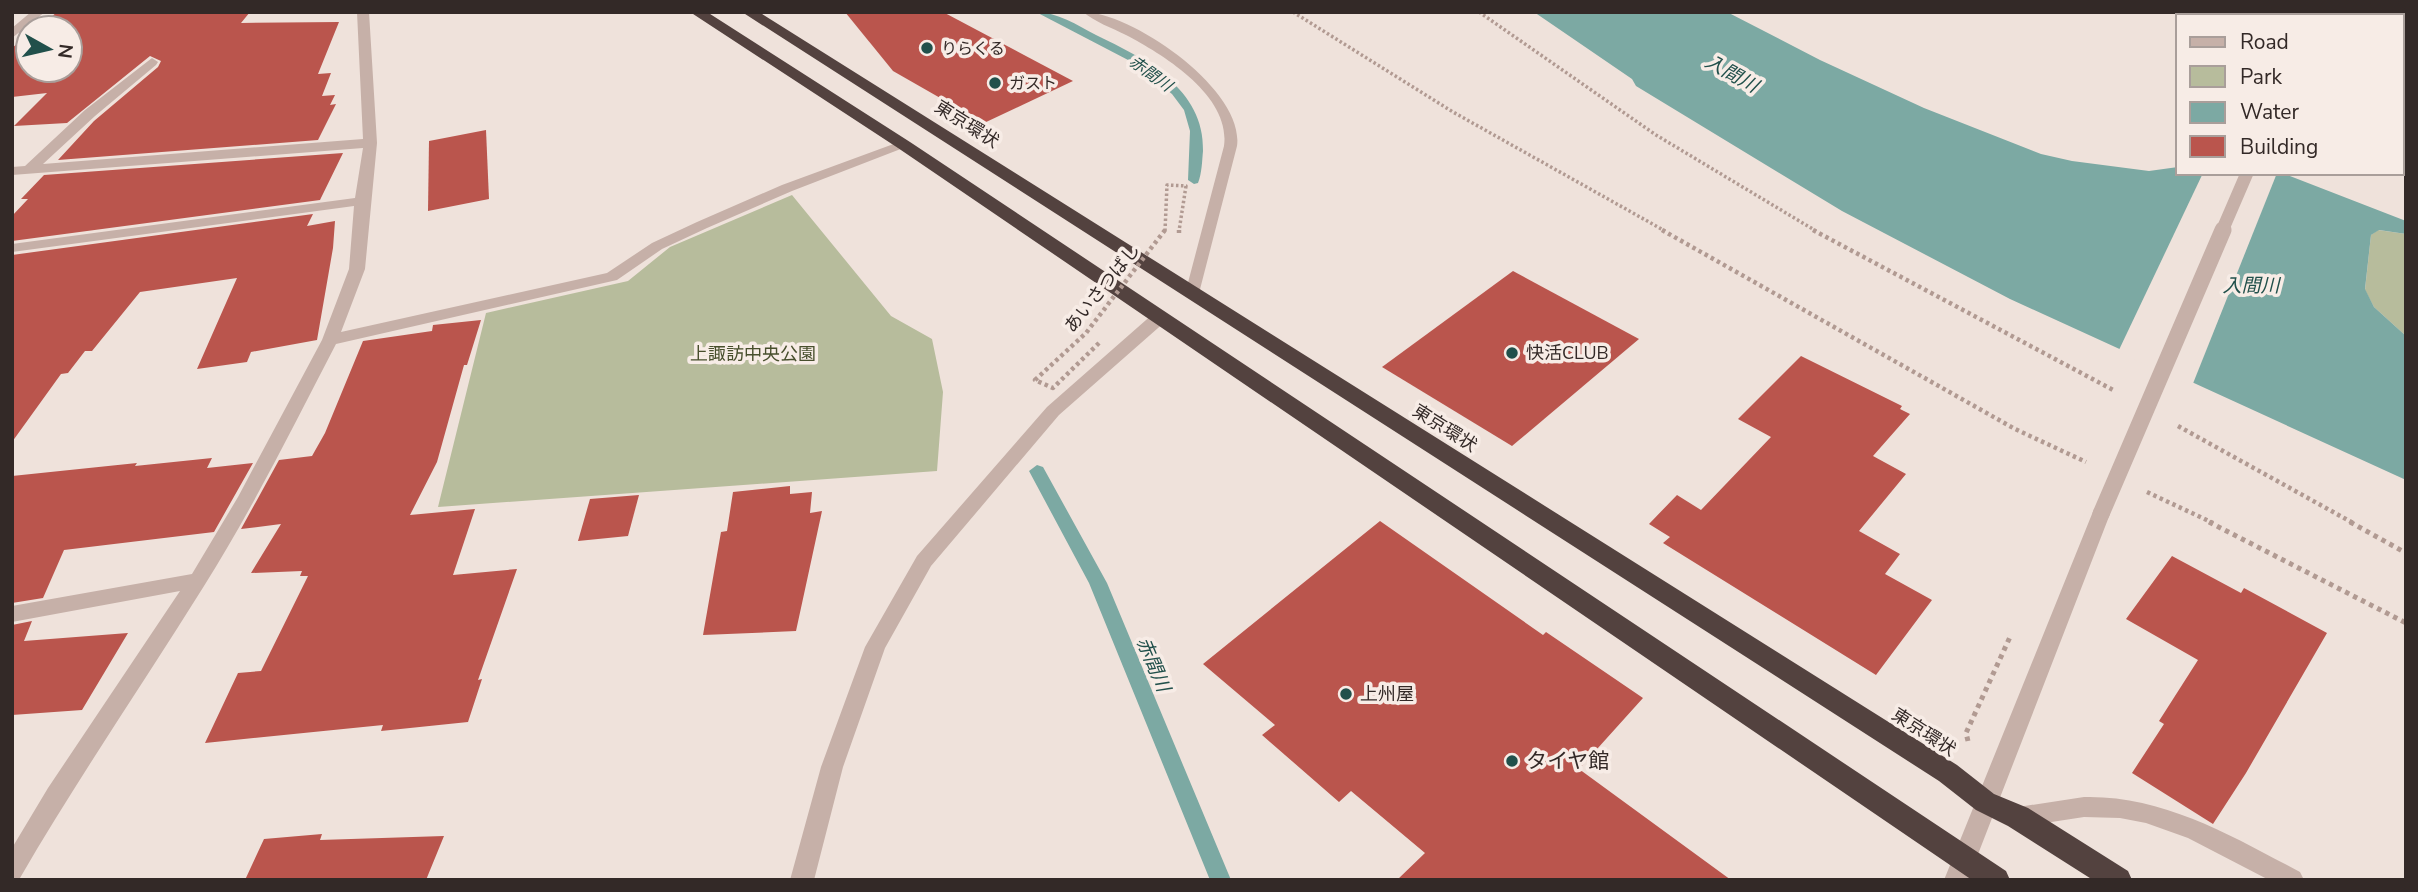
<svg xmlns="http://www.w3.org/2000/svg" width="2418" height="892" font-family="'Nunito Sans','Noto Sans JP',sans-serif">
	<rect width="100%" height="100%" fill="#efe2db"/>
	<g fill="#b7bc9c">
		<path d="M792 195 891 316 932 339 943 392 937 471 438 507 486 313 628 281 670 247Z"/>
		<path d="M2378 230 2406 234V336L2374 307 2365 290 2371 235Z"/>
	</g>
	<path fill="#7ca9a3" d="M1534 12H1727L1820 60 1924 108 2041 154 2072 161 2149 171 2178 167V173H2282L2406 221V234L2379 230 2371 235 2365 289 2374 307 2406 336V480L2010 299 1842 211 1636 86 1632 79Z"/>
	<path fill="#efe2db" d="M2203 173H2277L2192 386 2118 352Z"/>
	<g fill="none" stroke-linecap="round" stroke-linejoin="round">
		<g fill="#7ca9a3" fill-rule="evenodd">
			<path d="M1036 12C1057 12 1077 25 1096 35 1144 58 1205 89 1203 151 1202 161 1202 173 1198 183L1194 184 1188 180 1190 131 1184 110 1172 94 1130 61Z"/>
			<path d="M1037 465 1043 467 1107 583 1231 880H1210L1089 583 1029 471Z"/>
		</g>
	</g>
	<g fill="#ba554d">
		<path d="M57 12H250L241 23 339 22 318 74 331 73 322 96 335 95 330 105 336 104 318 140 58 160 94 121 158 67 161 61 150 56 67 123 14 126 47 93 12 97V48L28 35V70H70V28H38Z"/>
		<path d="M845 12H943L1073 81 984 123 893 71Z"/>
		<path d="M486 130 489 199 428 211 429 141Z"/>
		<path d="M343 153 320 200 12 241V216L28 199H21L44 175Z"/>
		<path d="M313 214 307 226 335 221 333 248 317 340 251 352 247 362 197 369 237 278 140 292 92 351H85L68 373 61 374 12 442V255Z"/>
		<path d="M1513 271 1639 339 1512 446 1382 367Z"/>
		<path d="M481 320 467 365H464L437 462 410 515 475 509 453 575 517 569 478 680 482 679 468 722 381 731 383 725 205 743 238 673 261 671 308 576H300L302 571 251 573 281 524 241 529 279 460 312 456 325 433 363 341 432 331 433 325Z"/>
		<path d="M1801 356 1902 406 1900 409 1910 414 1873 456 1906 474 1859 531 1900 554 1885 574 1932 600 1876 675 1663 543 1670 537 1649 524 1677 495 1701 510 1771 437 1738 419Z"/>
		<path d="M212 458 207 468 253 463 214 532 64 550 43 598 12 603V476L137 463 135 466Z"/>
		<path d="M790 486V494L812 492 810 513 822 511 796 631 703 635 721 532 727 531 733 492Z"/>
		<path d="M639 495 628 536 578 541 590 499Z"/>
		<path d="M1380 521 1543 635 1546 632 1643 698 1579 769 1731 880H1397L1425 853 1351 791 1339 802 1262 735 1275 725 1203 664Z"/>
		<path d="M2172 556 2241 593 2244 588 2327 633 2246 773 2213 824 2132 773 2164 724 2159 721 2198 660 2126 619Z"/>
		<path d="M32 621 24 641 128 633 82 710 12 715V625Z"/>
		<path d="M322 834 320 840 444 836 426 880H245L264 839Z"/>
	</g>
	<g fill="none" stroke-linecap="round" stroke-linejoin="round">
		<g stroke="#b19a92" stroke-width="3.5" stroke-dasharray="2.5 2.5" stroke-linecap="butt">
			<path d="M1293 12 1453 112 1665 231"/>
			<path d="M1479 12 1656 135 1816 231"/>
			<path d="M2191 12 2196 16"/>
			<path d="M2402 91 2406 92"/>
		</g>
		<g stroke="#b19a92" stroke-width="4.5" stroke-dasharray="3.5 3.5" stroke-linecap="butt">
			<path d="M1662 230 2015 429 2086 462"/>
			<path d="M1813 230 2115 391"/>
			<path d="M2178 426 2353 523"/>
			<path d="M2147 492 2213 523"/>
		</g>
		<g stroke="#b19a92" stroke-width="5" stroke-dasharray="4.5 4.5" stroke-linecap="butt">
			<path d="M2209 522 2406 623"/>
			<path d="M2350 522 2406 553"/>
			<path d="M1968 741 1966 733 2010 637"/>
		</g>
		<g fill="#c6b0a8" fill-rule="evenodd">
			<path d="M31 12H45L12 38V28Z"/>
			<path d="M357 12H369L377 143 365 269 341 332 607 273 652 243 697 222 782 185 899 142H909L911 145 792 191 707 228 662 249 617 280 336 344C294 425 253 508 204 586 143 684 78 778 20 878L12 880V848L48 788 180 591 12 622V606L192 574 238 497 322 340 349 269 354 206 12 252V244L355 198 363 148 12 175V167L25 166 85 110 152 58 158 62 156 65 95 116 43 164 363 139Z"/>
			<path d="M1083 12C1132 12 1245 90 1237 146L1198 297H1188L1185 294 1224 146C1231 96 1164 55 1126 35 1112 28 1095 22 1083 12Z"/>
			<path d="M2299 12H2311L2312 16H2300Z"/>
			<path d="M1160 312 1166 313 1168 317 1166 321 1059 415 931 566 885 648 843 767 814 880H790L821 767 865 647 917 556 1047 407 1154 313Z"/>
			<path d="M2101 507 2108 509 2110 514 1968 880H1944L2092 514 2094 509Z"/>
			<path d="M2084 797C2163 795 2232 836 2300 872L2304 880H2269L2188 838 2146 823 2120 818 2084 817 2018 827 2010 824 2007 817 2010 810 2018 807Z"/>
		</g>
		<g fill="#53423f" fill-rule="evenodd">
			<path d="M690 12H707L910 142 2006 871 2010 880H1972L898 148Z"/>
			<path d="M742 12H759L1957 765 1994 794 2028 808 2128 871 2132 880H2093L2008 826 1976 810 1939 781Z"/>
		</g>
		<path stroke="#b19a92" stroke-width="3.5" stroke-dasharray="2.5 2.5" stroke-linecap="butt" d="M1165 231 1167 185 1186 186 1179 231"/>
		<g stroke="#b19a92" stroke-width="4.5" stroke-dasharray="3.5 3.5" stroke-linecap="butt">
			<path d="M1179 233V230"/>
			<path d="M1099 343 1053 388 1035 380 1086 333 1165 230"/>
		</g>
		<path stroke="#c6b0a8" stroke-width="13" d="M2222 231 2247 173"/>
		<path stroke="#c6b0a8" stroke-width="17" d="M2101 514 2223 230"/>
	</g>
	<g fill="#21504b" stroke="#f7ece6" stroke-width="2.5">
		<circle cx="927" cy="48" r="7"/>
		<circle cx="995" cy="83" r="7"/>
		<circle cx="1512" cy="353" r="7"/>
		<circle cx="1346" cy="694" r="7"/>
		<circle cx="1512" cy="761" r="7"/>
	</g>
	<g text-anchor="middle" stroke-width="7" stroke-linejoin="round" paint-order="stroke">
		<g font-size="16" fill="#332927" stroke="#f7ece6" text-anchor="start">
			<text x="941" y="54">りらくる</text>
			<text x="1009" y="89">ガスト</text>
		</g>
		<g font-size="16" font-style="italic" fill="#21504b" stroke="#f7ece6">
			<text transform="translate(1151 73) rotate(36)" y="6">赤間川</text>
		</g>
		<g font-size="18" fill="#332927" stroke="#f7ece6">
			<text transform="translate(967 124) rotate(32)" y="6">東京環状</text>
			<text transform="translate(1102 288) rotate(-51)" y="6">あいさつばし</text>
			<text transform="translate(1445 428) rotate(32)" y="6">東京環状</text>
			<text transform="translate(1924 732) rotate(33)" y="6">東京環状</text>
		</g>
		<g font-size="18" fill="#332927" stroke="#f7ece6" text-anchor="start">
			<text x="1526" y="359">快活CLUB</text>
			<text x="1360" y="700">上州屋</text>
		</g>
		<g font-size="18" fill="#484f2d" stroke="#f7ece6">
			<text x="753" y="360">上諏訪中央公園</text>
		</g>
		<g font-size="19" font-style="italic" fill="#21504b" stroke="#f7ece6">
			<text transform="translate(1732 73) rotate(29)" y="7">入間川</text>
			<text x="2251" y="292">入間川</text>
			<text transform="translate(1154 664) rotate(67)" y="7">赤間川</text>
		</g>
		<g font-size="21" fill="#332927" stroke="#f7ece6" text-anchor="start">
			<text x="1526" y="768">タイヤ館</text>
		</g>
	</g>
	<rect width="2418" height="892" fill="none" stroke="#332927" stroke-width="28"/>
	<rect x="2176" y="14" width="228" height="161" fill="#f7ece6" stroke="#a99e9a" stroke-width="2"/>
	<rect x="2190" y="37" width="35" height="10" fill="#c6b0a8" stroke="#a99e9a" stroke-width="2"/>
	<text x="2240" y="49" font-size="21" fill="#332927">Road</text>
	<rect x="2190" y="66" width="35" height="21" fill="#b7bc9c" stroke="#a99e9a" stroke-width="2"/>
	<text x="2240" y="84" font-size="21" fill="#332927">Park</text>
	<rect x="2190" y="102" width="35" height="21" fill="#7ca9a3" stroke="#a99e9a" stroke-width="2"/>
	<text x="2240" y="119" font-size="21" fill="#332927">Water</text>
	<rect x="2190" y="136" width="35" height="21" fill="#ba554d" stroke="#a99e9a" stroke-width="2"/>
	<text x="2240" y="154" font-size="21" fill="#332927">Building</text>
	<g transform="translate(49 49) rotate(98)"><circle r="33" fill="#f7ece6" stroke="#a99e9a" stroke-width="2"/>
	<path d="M0-5L12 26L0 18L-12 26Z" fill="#21504b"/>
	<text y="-10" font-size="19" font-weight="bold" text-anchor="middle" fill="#332927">N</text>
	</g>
</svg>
